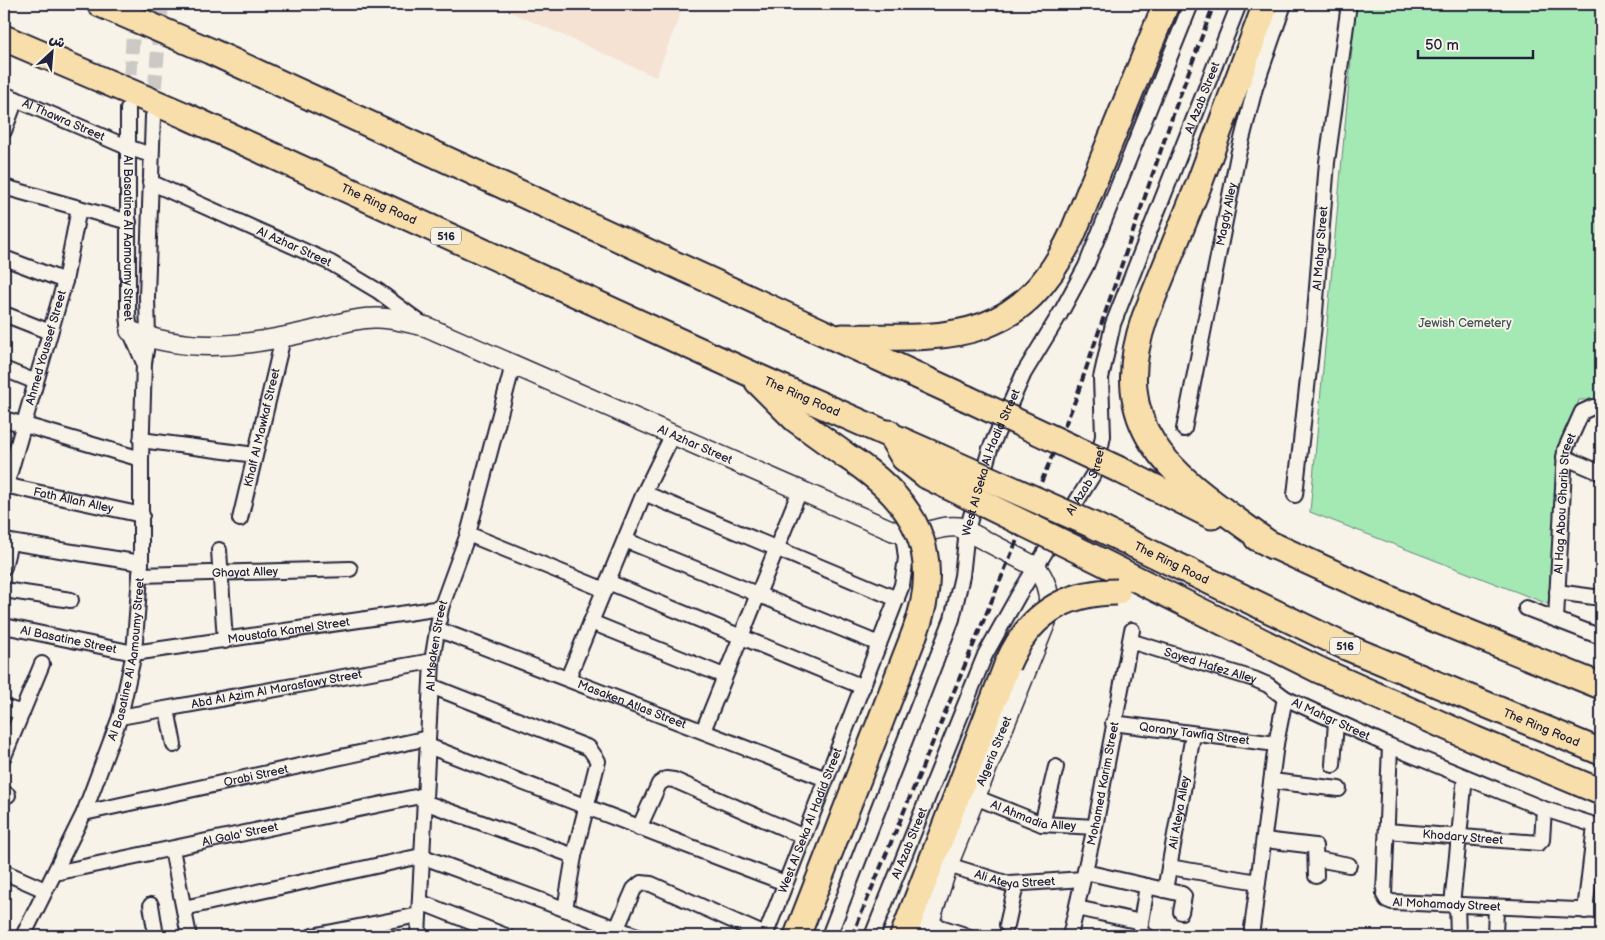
<svg xmlns="http://www.w3.org/2000/svg" width="1605" height="940" font-family="'Balsamiq Sans','Playpen Sans Arabic',sans-serif">
	<rect width="100%" height="100%" fill="#f7f3e8"/>
	<filter id="ink" filterUnits="userSpaceOnUse"><feTurbulence type="fractalNoise" baseFrequency=".02" numOctaves="2"/><feDisplacementMap in="SourceGraphic" scale="10" xChannelSelector="R" yChannelSelector="G"/><feConvolveMatrix kernelMatrix="1 2 1 2 8 2 1 2 1" color-interpolation-filters="sRGB"/></filter>
	<g filter="url(#ink)">
		<path fill="#f5e2d3" d="M493 4H684L656 77Z"/>
		<path fill="#a4e8b4" stroke="#638578" d="M1356 4H1601V392L1599 400H1579L1561 455 1548 604 1310 512Z"/>
		<g fill="none" stroke-linecap="round" stroke-linejoin="round">
			<g stroke="#ccc9c5" stroke-width="14" stroke-dasharray="14 7" stroke-linecap="butt">
				<path d="M129 95 135 4"/>
				<path d="M153 108 162 4"/>
			</g>
			<defs>
				<g id="street">
					<path id="s1" d="M4 94 127 147 151 155"/>
					<path id="s2" d="M128 109V316L130 331 144 363"/>
					<path d="M4 131 16 99H7"/>
					<path id="s3" d="M150 182 331 263 378 291 422 324"/>
					<path d="M4 187 129 222"/>
					<path d="M4 258 65 281"/>
					<path d="M4 314 50 332"/>
					<path d="M4 369 36 382"/>
					<path d="M4 419 141 459"/>
					<path id="s4" d="M1184 429 1238 155 1255 88 1284 4"/>
					<path d="M141 440 255 455"/>
					<path d="M1564 457 1601 473"/>
					<path id="s5" d="M4 485 142 515"/>
					<path id="s6" d="M6 486 65 281 79 208"/>
					<path d="M644 493 897 599"/>
					<path id="s7" d="M1295 495 1314 325 1327 162 1349 4"/>
					<path id="s8" d="M240 519 283 338"/>
					<path d="M468 534 605 590"/>
					<path d="M625 540 879 644"/>
					<path d="M4 541 141 563"/>
					<path d="M219 550 225 641"/>
					<path d="M4 567 10 542"/>
					<path id="s9" d="M140 575 350 569"/>
					<path d="M608 582 863 687"/>
					<path d="M4 590 71 600"/>
					<path d="M1557 592 1601 598"/>
					<path d="M1526 608 1601 637"/>
					<path id="s10" d="M1556 619 1565 450 1582 412 1593 407 1601 409"/>
					<path d="M591 622 724 676"/>
					<path id="s11" d="M4 626 134 653 441 608"/>
					<path id="s12" d="M437 629 826 779"/>
					<path id="s13" d="M1130 641 1254 679 1268 685 1285 698"/>
					<path d="M568 678 644 493 673 434"/>
					<path d="M431 686 589 748 598 761 574 856 565 909"/>
					<path d="M4 707 22 713"/>
					<path d="M167 709 174 745"/>
					<path id="s14" d="M120 717 432 661"/>
					<path id="s15" d="M1113 723 1276 744"/>
					<path d="M703 731 800 490"/>
					<path d="M428 746 785 883"/>
					<path id="s16" d="M1390 746 1384 895 1387 900 1392 902 1601 911"/>
					<path d="M4 756 42 664"/>
					<path d="M1333 765 1336 722"/>
					<path d="M1272 781 1339 789"/>
					<path d="M4 794 8 795"/>
					<path id="s17" d="M975 797 1042 824 1095 827"/>
					<path d="M424 802 574 856"/>
					<path id="s18" d="M84 813 428 738"/>
					<path d="M1042 824 1056 767"/>
					<path d="M639 828 659 784 666 779 674 780 804 837"/>
					<path id="s19" d="M1387 831 1539 843 1542 840 1544 809"/>
					<path d="M1264 840 1315 846 1316 876"/>
					<path d="M172 849 189 936"/>
					<path d="M1317 859 1349 865"/>
					<path id="s20" d="M948 865 1009 884 1083 879"/>
					<path d="M1169 867 1258 882"/>
					<path d="M4 872 45 890"/>
					<path d="M1085 872 1182 894 1184 896 1181 912"/>
					<path id="s21" d="M55 873 425 795"/>
					<path id="s22" d="M1165 890 1193 735"/>
					<path d="M420 902 506 936"/>
					<path d="M151 905 156 936"/>
					<path d="M1452 905 1465 777"/>
					<path d="M1457 905 1458 936"/>
					<path d="M184 908 421 856 637 936"/>
					<path d="M1077 908 1141 922 1140 933 1147 936"/>
					<path d="M1585 911 1595 826"/>
					<path d="M1141 922 1147 886"/>
					<path d="M928 923 965 935"/>
					<path d="M1007 925 1016 885"/>
					<path d="M617 928 634 889 641 883 651 884 765 935"/>
					<path id="s23" d="M23 936 84 813 120 717 134 653 141 563V459L144 363 148 338 147 297 153 116"/>
					<path d="M312 936 419 915"/>
					<path id="s24" d="M418 936 432 661 441 608 468 534 513 365"/>
					<path id="s25" d="M765 936 902 585 906 558 903 534"/>
					<path id="s26" d="M829 936 952 619 962 576 967 530 990 449 1024 373 1060 314 1086 266 1191 4"/>
					<path id="s27" d="M872 936 985 655 1018 596 1096 470 1103 436 1101 378 1113 324 1239 4"/>
					<path id="s28" d="M1070 936 1095 827 1132 630"/>
					<path id="s29" d="M1251 936 1276 744 1285 698 1390 746 1544 809 1601 827"/>
					<path d="M1495 936 1496 907"/>
				</g>
				<g id="secondary">
					<path id="s30" d="M130 331C191 354 246 346 307 332 329 327 352 318 374 318 392 317 410 323 427 327L893 531C923 541 933 524 959 527L1036 567C1049 584 1052 602 1046 622L948 865 925 936"/>
				</g>
				<g id="highway">
					<path d="M100 4 210 51 966 398"/>
					<path d="M1266 4 1199 184 1145 317C1102 440 1187 483 1272 546"/>
					<path id="s31" d="M4 38 184 115 751 374 937 456"/>
					<path d="M843 337C949 338 1020 345 1072 235L1166 4"/>
					<path d="M758 382 795 419 845 455"/>
					<path d="M889 433 904 458 927 476"/>
					<path d="M1122 471 1212 516"/>
					<path id="s32" d="M1095 526 1344 646 1601 752"/>
					<path d="M1257 538 1425 615 1601 686"/>
					<path d="M1084 553 1319 670 1474 739 1601 792"/>
					<path d="M797 936 914 635"/>
					<path d="M903 936 1007 665"/>
				</g>
			</defs>
			<use href="#street" stroke="#22223b" stroke-width="18"/>
			<use href="#secondary" stroke="#22223b" stroke-width="22"/>
			<use href="#highway" stroke="#22223b" stroke-width="29"/>
			<use href="#street" stroke="#f7f3e8" stroke-width="14"/>
			<use href="#secondary" stroke="#f7f3e8" stroke-width="19"/>
			<use href="#highway" stroke="#f8deab" stroke-width="25"/>
			<path stroke="#22223b" stroke-width="4" stroke-dasharray="8 4" stroke-linecap="butt" d="M852 936 1075 401 1176 106 1214 4"/>
			<defs>
				<g id="highway-bridge">
					<path d="M966 398 1122 471"/>
					<path d="M845 455C915 500 946 553 914 635"/>
					<path d="M937 456 1095 526"/>
					<path d="M927 476 1084 553"/>
					<path d="M1007 665C1028 616 1063 592 1117 592"/>
				</g>
			</defs>
			<use href="#highway-bridge" stroke="#22223b" stroke-width="29" stroke-linecap="butt"/>
			<use href="#highway-bridge" stroke="#f8deab" stroke-width="25"/>
		</g>
	</g>
	<g text-anchor="middle" stroke-width="4" stroke-linejoin="round" paint-order="stroke">
		<g fill="#f7f3e8" stroke="#62616f" stroke-width="1">
			<rect x="431" y="227.5" width="30" height="17" rx="4"/>
			<rect x="1330" y="637.5" width="30" height="17" rx="4"/>
		</g>
		<g font-size="11" font-weight="bold" fill="#22223b">
			<text x="446" y="240">516</text>
			<text x="1345" y="650">516</text>
		</g>
		<g font-size="12" fill="#22223b" stroke="#f7f3e8">
			<text dy="4" stroke="none"><textPath href="#s27" startOffset="910">Al Azab Street</textPath></text>
			<text dy="4" stroke="none"><textPath href="#s1" startOffset="65">Al Thawra Street</textPath></text>
			<text dy="4" stroke="none"><textPath href="#s31" startOffset="410">The Ring Road</textPath></text>
			<text dy="4" stroke="none"><textPath href="#s4" startOffset="219">Magdy Alley</textPath></text>
			<text dy="4" stroke="none"><textPath href="#s2" startOffset="129">Al Basatine Al Aamoumy Street</textPath></text>
			<text dy="4" stroke="none"><textPath href="#s3" startOffset="158">Al Azhar Street</textPath></text>
			<text dy="4" stroke="none"><textPath href="#s7" startOffset="248">Al Mahgr Street</textPath></text>
			<text dy="4" stroke="none"><textPath href="#s6" startOffset="144">Ahmed Youssef Street</textPath></text>
			<text dy="4" stroke="none"><textPath href="#s31" startOffset="875">The Ring Road</textPath></text>
			<text dy="4" stroke="none"><textPath href="#s8" startOffset="94">Khalf Al Mawkaf Street</textPath></text>
			<text dy="4" stroke="none"><textPath href="#s30" startOffset="595">Al Azhar Street</textPath></text>
			<text dy="4" stroke="none"><textPath href="#s26" startOffset="502">West Al Seka Al Hadid Street</textPath></text>
			<text dy="4" stroke="none"><textPath href="#s27" startOffset="505">Al Azab Street</textPath></text>
			<text dy="4" stroke="none"><textPath href="#s5" startOffset="71">Fath Allah Alley</textPath></text>
			<text dy="4" stroke="none"><textPath href="#s10" startOffset="116">Al Hag Abou Gharib Street</textPath></text>
			<text dy="4" stroke="none"><textPath href="#s32" startOffset="85">The Ring Road</textPath></text>
			<text dy="4" stroke="none"><textPath href="#s9" startOffset="105">Ghayat Alley</textPath></text>
			<text dy="4" stroke="none"><textPath href="#s11" startOffset="289">Moustafa Kamel Street</textPath></text>
			<text dy="4" stroke="none"><textPath href="#s11" startOffset="66">Al Basatine Street</textPath></text>
			<text dy="4" stroke="none"><textPath href="#s24" startOffset="291">Al Msaken Street</textPath></text>
			<text dy="4" stroke="none"><textPath href="#s23" startOffset="298">Al Basatine Al Aamoumy Street</textPath></text>
			<text dy="4" stroke="none"><textPath href="#s13" startOffset="84">Sayed Hafez Alley</textPath></text>
			<text dy="4" stroke="none"><textPath href="#s14" startOffset="159">Abd Al Azim Al Marasfawy Street</textPath></text>
			<text dy="4" stroke="none"><textPath href="#s12" startOffset="209">Masaken Atlas Street</textPath></text>
			<text dy="4" stroke="none"><textPath href="#s29" startOffset="291">Al Mahgr Street</textPath></text>
			<text dy="4" stroke="none"><textPath href="#s32" startOffset="490">The Ring Road</textPath></text>
			<text dy="4" stroke="none"><textPath href="#s15" startOffset="82">Qorany Tawfiq Street</textPath></text>
			<text transform="translate(994 751) rotate(-68)" y="4">Algeria Street</text>
			<text dy="4" stroke="none"><textPath href="#s18" startOffset="176">Orabi Street</textPath></text>
			<text dy="4" stroke="none"><textPath href="#s28" startOffset="156">Mohamed Karim Street</textPath></text>
			<text dy="4" stroke="none"><textPath href="#s22" startOffset="79">Ali Ateya Alley</textPath></text>
			<text dy="4" stroke="none"><textPath href="#s17" startOffset="62">Al Ahmadia Alley</textPath></text>
			<text dy="4" stroke="none"><textPath href="#s25" startOffset="124">West Al Seka Al Hadid Street</textPath></text>
			<text dy="4" stroke="none"><textPath href="#s21" startOffset="189">Al Gala' Street</textPath></text>
			<text dy="4" stroke="none"><textPath href="#s19" startOffset="76">Khodary Street</textPath></text>
			<text dy="4" stroke="none"><textPath href="#s27" startOffset="100">Al Azab Street</textPath></text>
			<text dy="4" stroke="none"><textPath href="#s20" startOffset="69">Ali Ateya Street</textPath></text>
			<text dy="4" stroke="none"><textPath href="#s16" startOffset="215">Al Mohamady Street</textPath></text>
		</g>
		<g font-size="12" fill="#425459" stroke="#f7f3e8">
			<text x="1465" y="327">Jewish Cemetery</text>
		</g>
	</g>
	<rect width="1605" height="940" fill="none" stroke="#f7f3e8" stroke-width="20"/>
	<rect x="10" y="10" width="1585" height="920" fill="none" stroke="#22223b" stroke-width="2" filter="url(#ink)"/>
	<g transform="translate(52 52) rotate(26)" stroke="#f7f3e8" stroke-width="4" paint-order="stroke">
	<path d="M0-4L9 19L0 12L-9 19Z" fill="#22223b"/>
	<text y="-8" font-size="14" font-weight="bold" text-anchor="middle" fill="#22223b">ش</text>
	</g>
	<path d="M1418 50v8h115v-8" fill="none" stroke="#22223b" stroke-width="2.5"/>
	<text x="1425" y="50" font-size="15" fill="#22223b" stroke="#f7f3e8" stroke-width="4" paint-order="stroke">50 m</text>
</svg>
